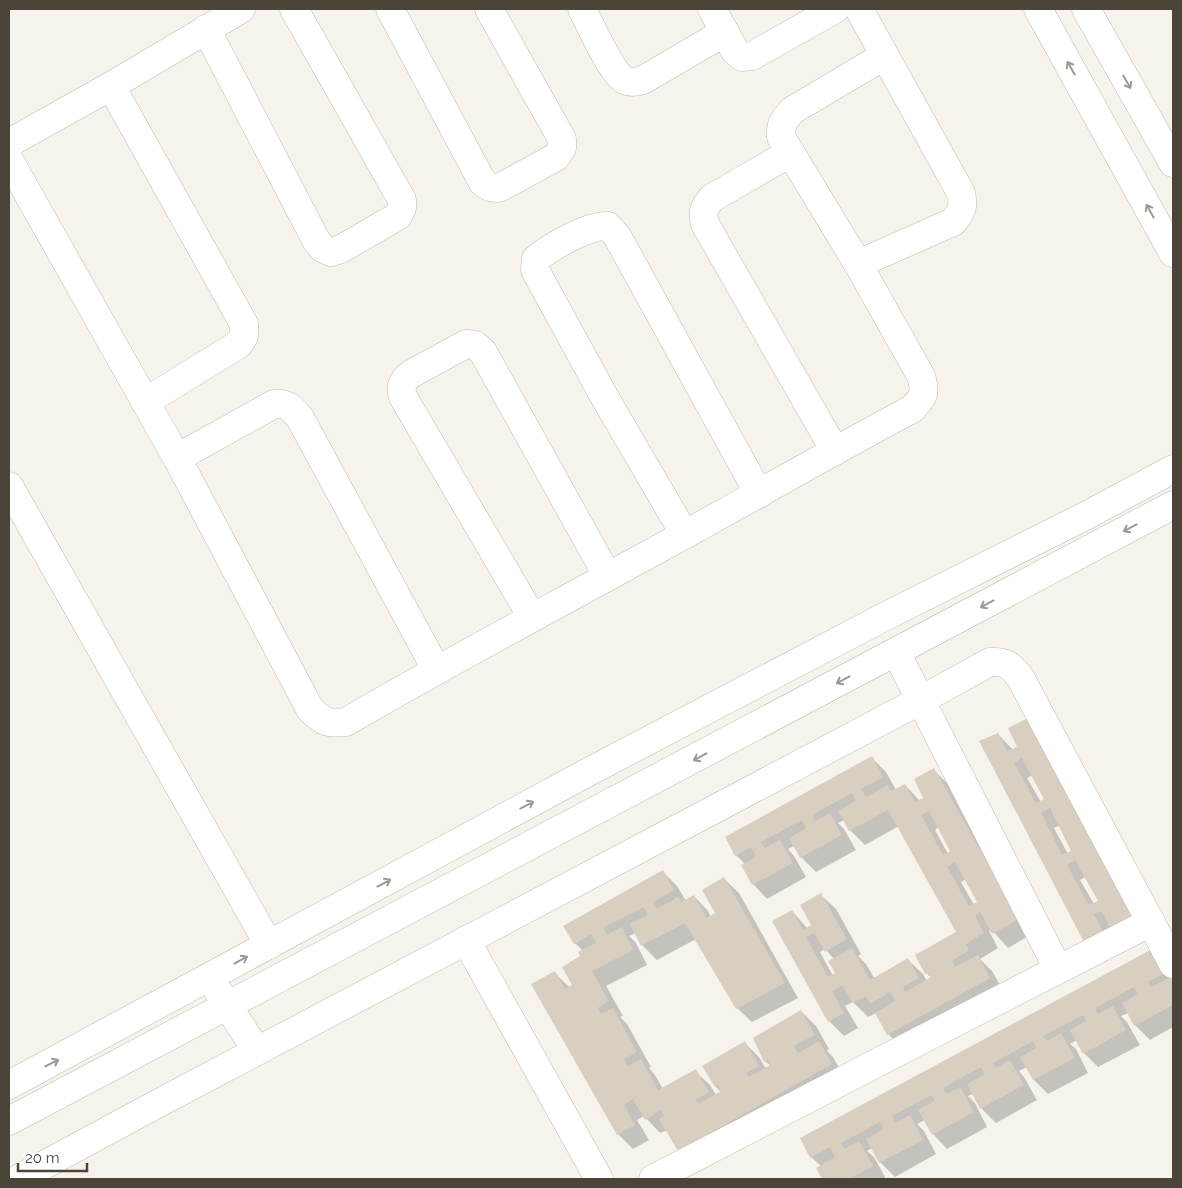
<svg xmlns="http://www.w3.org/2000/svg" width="1182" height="1188" font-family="Raleway,sans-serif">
	<rect width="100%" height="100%" fill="#f6f3ec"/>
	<g fill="#0003" fill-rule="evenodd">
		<path d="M998 734 1013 750 1018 747 1149 933 1101 958ZM1033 775 1046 799 1041 802 1027 778ZM1060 825 1073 851 1068 854 1054 828ZM1085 877 1099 901 1094 904 1080 880Z"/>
		<path d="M871 757 886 772 896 790 905 785 920 801 925 798 934 770 948 784 1032 934 1008 948 991 929 989 931 998 948 980 959 992 971 1004 992 903 1049 888 1034 876 1013 868 1017 853 1002 845 1006 858 1028 844 1036 829 1021 773 921 792 911 808 929 813 926 821 895 836 909 861 954 858 956 866 964 875 979 908 960 923 974 927 981 932 978 926 973 958 932 899 826 865 845 850 830 844 820 838 823 844 829 856 850 816 872 801 857 794 846 788 849 794 856 806 877 767 899 753 884 745 864 736 855ZM939 827 952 851 948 854 935 830ZM966 879 979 902 974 905 961 882ZM825 949 834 959 837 973 833 976 820 952Z"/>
		<path d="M662 871 677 886 686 901 694 896 708 911 711 917 717 914 724 879 739 893 798 998 752 1022 737 1008 696 939 657 960 642 945 636 933 629 936 636 943 647 965 606 986 623 1016 620 1017 627 1024 651 1067 649 1068 655 1075 663 1089 695 1071 710 1085 716 1095 721 1092 716 1087 704 1066 745 1043 759 1057 766 1069 771 1066 765 1061 801 1011 816 1026 829 1049 827 1051 833 1057 845 1079 693 1165 667 1130 660 1133 644 1116 637 1120 649 1140 633 1149 618 1134 532 985 554 972 569 987 574 986 583 951 575 943Z"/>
		<path d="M1173 969V1027L1150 1040 1135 1025 1129 1013 1121 1016 1127 1022 1140 1045 1098 1067 1084 1053 1077 1040 1070 1044 1076 1049 1088 1073 1048 1094 1034 1080 1027 1067 1019 1071 1024 1077 1037 1100 996 1123 981 1108 973 1094 968 1096 975 1103 987 1127 947 1149 933 1134 925 1120 917 1124 924 1131 936 1154 895 1177 880 1162 872 1148 867 1151 874 1157 886 1179H823L817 1168 821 1166 811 1157 802 1139Z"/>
	</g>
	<g fill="#d8cfc1" fill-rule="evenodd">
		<path d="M1030 717 1136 918 1112 931 1102 911 1094 914 1104 934 1085 944 979 741 998 733 1007 751 1017 747 1008 728ZM1022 758 1044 799 1036 803 1014 763ZM1050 808 1071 851 1062 855 1041 813ZM1075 860 1098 901 1089 905 1067 865Z"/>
		<path d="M872 756 883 777 861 789 866 797 888 785 891 791 905 784 915 802 923 798 914 779 934 768 1019 919 992 934 980 912 975 916 984 933 966 944 969 950 952 961 955 967 978 955 990 978 887 1035 875 1013 895 1001 890 992 870 1004 866 996 853 1003 842 985 832 991 844 1013 828 1022 772 921 792 910 803 930 811 925 800 905 821 893 847 939 825 952 814 933 806 937 828 977 835 973 828 961 852 948 870 980 908 958 919 978 903 987 905 992 931 977 928 973 925 974 915 955 956 932 888 810 849 831 838 811 856 801 852 793 812 815 815 821 830 813 842 835 800 858 789 838 806 828 802 820 761 842 765 848 780 840 793 863 752 885 741 865 756 857 751 847 735 856 725 837ZM929 811 950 851 943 855 921 815ZM955 862 977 902 969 906 947 867Z"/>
		<path d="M663 870 674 890 653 902 657 909 678 897 681 902 694 895 707 918 715 913 702 890 724 877 785 983 736 1009 685 923 641 946 630 924 648 915 644 907 604 927 607 935 622 927 633 950 592 971 609 1001 598 1008 601 1014 613 1008 637 1052 624 1059 628 1066 641 1059 658 1090 696 1069 709 1092 695 1100 698 1104 721 1091 718 1085 715 1087 702 1066 745 1041 759 1066 746 1073 749 1077 770 1065 768 1060 764 1062 753 1038 801 1010 815 1035 794 1046 798 1053 819 1041 832 1064 678 1151 659 1119 664 1116 661 1110 645 1120 633 1099 624 1105 635 1125 617 1135 531 984 555 971 565 989 572 985 562 967 580 956 578 952 596 943 591 934 574 944 563 926Z"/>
		<path d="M1156 947 1169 971 1148 982 1151 987 1172 976 1173 979V1005L1134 1026 1122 1003 1138 994 1134 987 1095 1008 1098 1014 1113 1006 1126 1030 1083 1054 1070 1030 1086 1021 1083 1015 1043 1036 1047 1041 1061 1033 1075 1058 1033 1080 1020 1057 1036 1048 1033 1041 993 1063 996 1068 1010 1060 1024 1085 980 1109 967 1084 985 1074 981 1067 943 1088 947 1094 960 1087 974 1112 932 1135 918 1110 935 1101 932 1095 892 1116 895 1123 910 1115 923 1140 879 1163 866 1139 884 1129 880 1122 841 1143 844 1149 859 1141 873 1166 849 1179H822L816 1168 835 1157 830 1147 810 1158 800 1138Z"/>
	</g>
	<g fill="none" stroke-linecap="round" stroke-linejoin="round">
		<defs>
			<g id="minor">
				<path d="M390 9 483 183 490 187 499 188 556 157 562 148V139L489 9"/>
				<path d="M582 9C590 24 611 72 624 80 631 83 636 82 643 80L725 32"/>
				<path d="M712 9 735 51 742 57 752 56 835 9"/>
				<path d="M1038 9 1173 253"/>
				<path d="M1086 9 1173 163"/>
				<path d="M206 29 316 240 322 248 331 252 341 249 398 216 402 208V200L294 9"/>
				<path d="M111 86 244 324V336L239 344 145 402"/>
				<path d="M9 143 111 86 241 9"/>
				<path d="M790 153 712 198C704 207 702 212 705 224L835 451"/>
				<path d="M9 160 177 458 310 709C323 722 327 724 346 722 443 665 542 613 640 559 731 510 820 458 912 409 924 397 926 393 921 376L858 264 781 137C780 124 784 119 793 110L884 56"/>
				<path d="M858 264 953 222C962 212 964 206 961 193L859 9"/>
				<path d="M177 458 274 404C287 402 292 409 300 418L436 669"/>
				<path d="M9 486 269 945"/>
				<path d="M685 535 605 398 535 270 536 259C552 246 588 225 608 226L617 236 759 494"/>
				<path d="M532 617 403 397C400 386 402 381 411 374L466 344 475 345 483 352 608 577"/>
				<path d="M896 652 1058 969"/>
				<path d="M466 940 599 1179"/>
				<path d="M218 991 257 1051"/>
				<path d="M9 1085 594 769 884 617 1089 514 1173 469"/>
				<path d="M9 1121 1173 505"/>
				<path d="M18 1179 157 1104 921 700 990 662C1006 661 1010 665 1020 677L1173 964"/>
				<path d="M653 1179 921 1040 1151 922"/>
			</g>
		</defs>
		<use href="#minor" stroke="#c2bbae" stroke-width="29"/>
		<use href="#minor" stroke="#fff" stroke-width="28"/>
	</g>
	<defs><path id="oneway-shaft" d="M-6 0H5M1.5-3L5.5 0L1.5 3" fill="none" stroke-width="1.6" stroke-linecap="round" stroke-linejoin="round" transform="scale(1.25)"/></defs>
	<g stroke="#9c9892">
		<use href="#oneway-shaft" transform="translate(1071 68) rotate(-119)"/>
		<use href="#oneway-shaft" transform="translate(1127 82) rotate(60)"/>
		<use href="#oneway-shaft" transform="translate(1150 211) rotate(-119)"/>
		<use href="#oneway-shaft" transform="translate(1130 528) rotate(152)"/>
		<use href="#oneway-shaft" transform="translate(987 604) rotate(152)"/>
		<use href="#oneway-shaft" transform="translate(843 680) rotate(152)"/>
		<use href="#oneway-shaft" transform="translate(700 757) rotate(152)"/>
		<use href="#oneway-shaft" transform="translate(527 805) rotate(-28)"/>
		<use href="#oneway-shaft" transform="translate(384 883) rotate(-28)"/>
		<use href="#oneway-shaft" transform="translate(241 960) rotate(-29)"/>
		<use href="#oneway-shaft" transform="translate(52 1063) rotate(-27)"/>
	</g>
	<rect width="1182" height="1188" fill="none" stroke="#4b4439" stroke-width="20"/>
	<path d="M18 1163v8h69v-8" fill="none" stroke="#4b4439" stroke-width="2.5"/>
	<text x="25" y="1163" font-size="15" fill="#4b4439" stroke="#ffffff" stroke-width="4" paint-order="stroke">20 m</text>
</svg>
